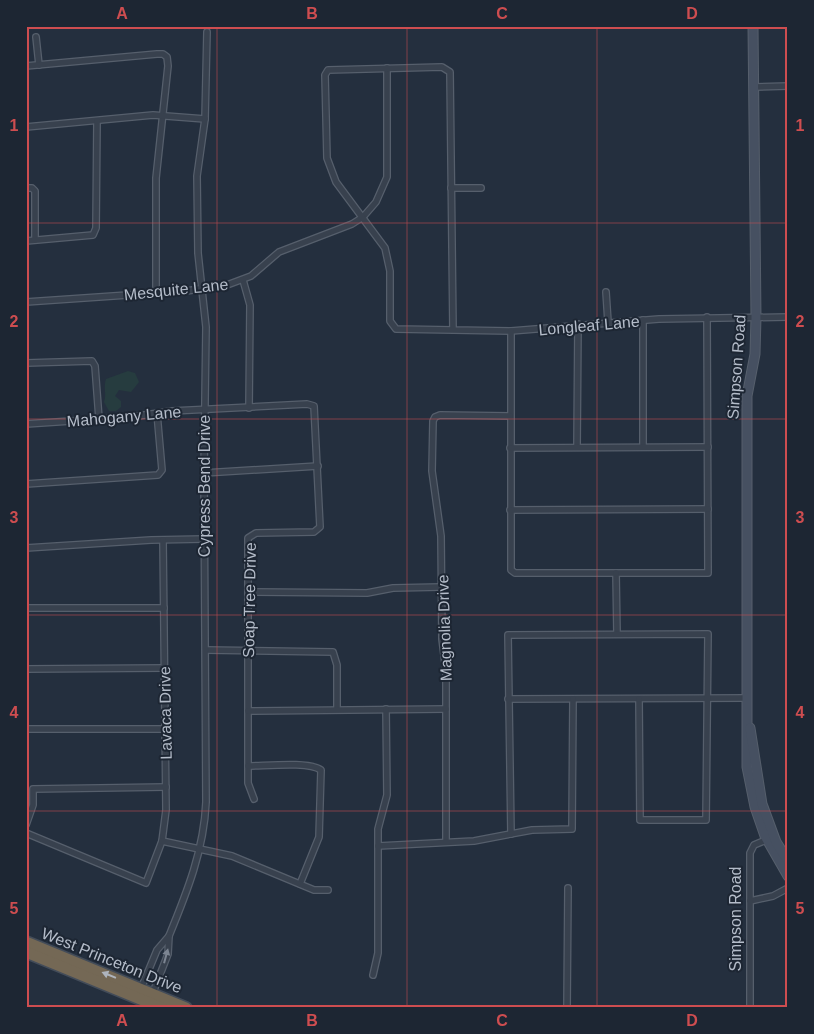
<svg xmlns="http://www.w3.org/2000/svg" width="814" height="1034" font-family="Helvetica,sans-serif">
	<rect width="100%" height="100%" fill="#242f3e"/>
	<path fill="#263c3f" d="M128 371 135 373 139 382 131 392 119 390 115 396 121 401V407L116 411H109L104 402C107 394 103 388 106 379Z"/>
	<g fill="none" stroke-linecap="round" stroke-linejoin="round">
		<defs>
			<g id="street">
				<path d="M36 37 39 65"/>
				<path d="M26 66 157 54H163L167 57 168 66 156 178V293"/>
				<path d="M754 87 788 86"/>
				<path d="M26 127 153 115 205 119"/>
				<path d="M26 188H32L35 191V240"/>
				<path d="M451 188H481"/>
				<path d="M26 241 93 235 96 228 97 121"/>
				<path d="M243 280 250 305 249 408"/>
				<path d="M606 292 608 322"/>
				<path d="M26 302 186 291 227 285 251 276 279 252 352 224 363 217 376 202 387 177V68"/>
				<path d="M643 320V447"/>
				<path d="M453 330 450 72 442 67 328 70 325 75 327 158 336 182 385 248 390 271V321L396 329 511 331 659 319 788 317"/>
				<path d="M511 331V570L515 573H708L707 317"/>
				<path d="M26 363 92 361 95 366 99 419"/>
				<path d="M26 424 131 417 172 411 307 404 314 406 320 527 314 532 256 533 248 538V783L254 799"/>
				<path d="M577 447 578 324"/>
				<path d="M510 448 708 447"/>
				<path d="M204 473 318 466"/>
				<path d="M26 484 158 475 162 470 157 413"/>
				<path d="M510 510 708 509"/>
				<path d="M26 548 151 540 204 539"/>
				<path d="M616 573 617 634"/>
				<path d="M248 592 367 593 393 588 441 587"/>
				<path d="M26 608H164"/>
				<path d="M206 650 333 652 337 665V709"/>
				<path d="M26 669 164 668"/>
				<path d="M508 699 746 698"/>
				<path d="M248 711 446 709"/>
				<path d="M26 729H165"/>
				<path d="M248 766C265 766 309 761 321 770L319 837 300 884"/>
				<path d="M26 825 33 805V789L166 787"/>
				<path d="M26 833 146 883 162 841 166 810 163 540"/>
				<path d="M511 834 508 635 708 634 706 820H640L639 699"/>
				<path d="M162 841 232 856 314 890H328"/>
				<path d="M446 842V671L442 639 441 536 432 471 433 421 435 417 440 415 510 416"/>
				<path d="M378 846 474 841 532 830 572 829 573 699"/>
				<path d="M750 901 773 896 788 888"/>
				<path d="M169 936C187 892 204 850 206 802L204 473 206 327 198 253 197 176 205 119 207 32"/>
				<path d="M373 975 378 953V829L387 795 386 709"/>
				<path d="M140 991 157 950 169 936 168 954 152 995"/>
				<path d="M567 1008 568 888"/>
				<path d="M750 1008V853L754 845 766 840"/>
			</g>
			<g id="secondary">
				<path d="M753 26 756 317 755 354 747 396V767L755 807 765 836 788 876"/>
				<path d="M750 728 762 804 776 842 788 861"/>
			</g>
			<g id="highway">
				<path d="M26 942 186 1008"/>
				<path d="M26 952 162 1008"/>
			</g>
		</defs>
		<use href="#street" stroke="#565f6c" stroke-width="8"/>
		<use href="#secondary" stroke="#565f6c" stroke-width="11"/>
		<use href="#highway" stroke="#434c59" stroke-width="14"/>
		<use href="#street" stroke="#38414e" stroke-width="5.5"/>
		<use href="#secondary" stroke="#465061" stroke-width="9"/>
		<use href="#highway" stroke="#746855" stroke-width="11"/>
	</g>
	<defs><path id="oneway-solid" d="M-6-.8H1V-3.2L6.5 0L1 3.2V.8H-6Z" transform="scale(1.25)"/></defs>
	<use fill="#7c8592" href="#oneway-solid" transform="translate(166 956) rotate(-75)"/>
	<use fill="#aeb4bd" href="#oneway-solid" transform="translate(109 975) rotate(-158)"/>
	<path fill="none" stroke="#ce4d50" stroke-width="1" stroke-opacity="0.55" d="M217 26V1008M407 26V1008M597 26V1008M26 223H788M26 419H788M26 615H788M26 811H788"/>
	<g text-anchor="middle" stroke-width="4" stroke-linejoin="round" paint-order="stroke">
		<g font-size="16" fill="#b4bcc9" stroke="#1d2633">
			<text transform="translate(176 289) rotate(-6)" y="6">Mesquite Lane</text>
			<text transform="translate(589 325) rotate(-5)" y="6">Longleaf Lane</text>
			<text transform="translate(736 367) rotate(-86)" y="6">Simpson Road</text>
			<text transform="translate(124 416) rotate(-5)" y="6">Mahogany Lane</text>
			<text transform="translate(204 486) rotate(-90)" y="6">Cypress Bend Drive</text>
			<text transform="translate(249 600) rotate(-89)" y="6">Soap Tree Drive</text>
			<text transform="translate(444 628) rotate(-92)" y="6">Magnolia Drive</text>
			<text transform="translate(165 713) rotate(-91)" y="6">Lavaca Drive</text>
			<text transform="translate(735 919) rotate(-90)" y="6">Simpson Road</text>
			<text transform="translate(112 960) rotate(22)" y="6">West Princeton Drive</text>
		</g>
	</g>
	<rect width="814" height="1034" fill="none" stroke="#1d2633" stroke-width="55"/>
	<rect x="28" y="28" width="758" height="978" fill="none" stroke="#ce4d50" stroke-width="2"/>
	<g font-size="16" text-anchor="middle" font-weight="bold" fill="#ce4d50">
		<text x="122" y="19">A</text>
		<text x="312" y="19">B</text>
		<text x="502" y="19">C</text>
		<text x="692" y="19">D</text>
		<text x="14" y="131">1</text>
		<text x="800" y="131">1</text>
		<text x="14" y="327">2</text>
		<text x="800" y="327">2</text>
		<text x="14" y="523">3</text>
		<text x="800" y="523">3</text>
		<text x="14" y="718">4</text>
		<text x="800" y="718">4</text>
		<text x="14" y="914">5</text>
		<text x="800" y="914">5</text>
		<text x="122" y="1026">A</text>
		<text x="312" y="1026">B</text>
		<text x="502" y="1026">C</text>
		<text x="692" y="1026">D</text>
	</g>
</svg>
